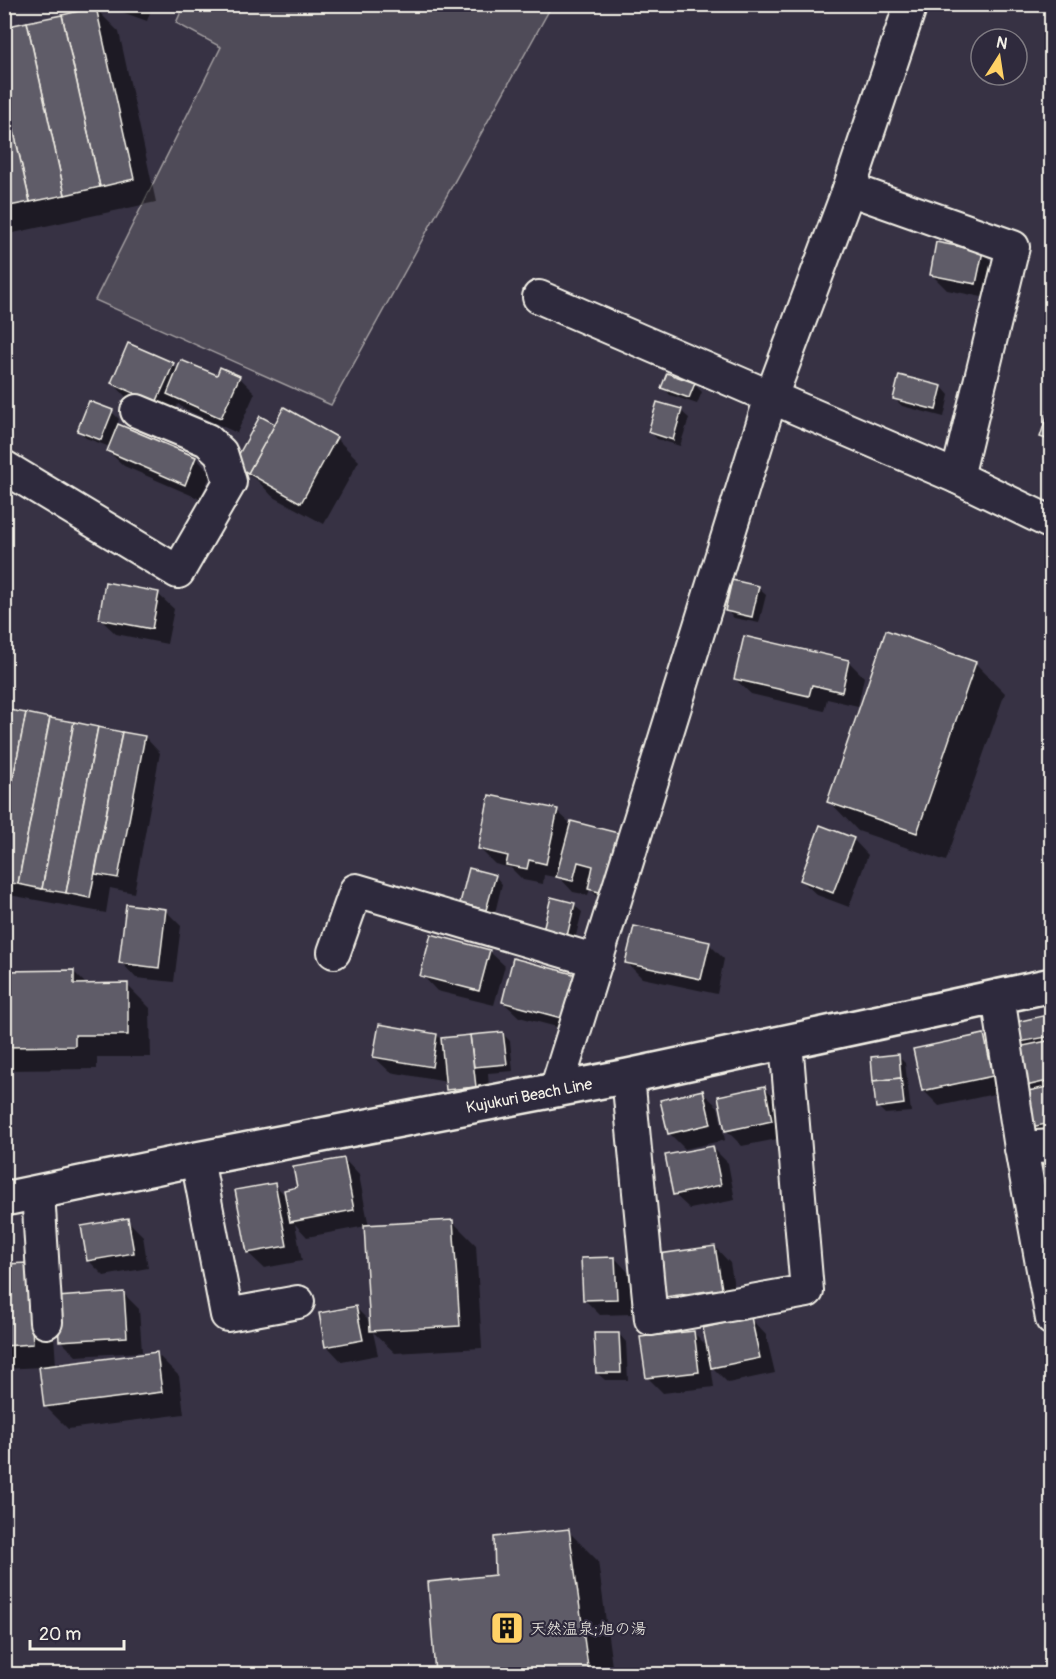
<svg xmlns="http://www.w3.org/2000/svg" width="1056" height="1679" font-family="Pangolin,'Klee One',sans-serif">
	<rect width="100%" height="100%" fill="#373244"/>
	<filter id="ink" filterUnits="userSpaceOnUse"><feTurbulence type="fractalNoise" baseFrequency=".0167" numOctaves="2"/><feDisplacementMap in="SourceGraphic" scale="12" xChannelSelector="R" yChannelSelector="G"/><feConvolveMatrix kernelMatrix="1 2 1 2 8 2 1 2 1" color-interpolation-filters="sRGB"/></filter>
	<g filter="url(#ink)">
		<path fill="#504b59" stroke="#a29ea0" stroke-width="1.5" d="M184 5H552L331 405 95 300 221 47 176 23Z"/>
		<g fill="#0007">
			<path d="M100 4H153L147 21Z"/>
			<path d="M96 9 119 32 156 202 4 235V29Z"/>
			<path d="M982 252 998 268 992 299 947 290 931 274Z"/>
			<path d="M173 365 179 370 218 377H239L255 393 237 433 184 409 178 404 172 417 128 399 113 383Z"/>
			<path d="M694 384 702 392 697 404 670 395 663 387Z"/>
			<path d="M942 387 949 395 944 417 902 406 895 399Z"/>
			<path d="M1052 405V447L1042 437Z"/>
			<path d="M681 411 689 418 680 446 657 439 650 431Z"/>
			<path d="M112 412 119 419 117 425 196 458 211 474 200 499 124 466 108 451 110 447 86 438 79 431Z"/>
			<path d="M275 426 336 438 359 461 324 524 272 496 257 480 242 472 234 465Z"/>
			<path d="M758 588 766 595 759 623 734 618 726 610Z"/>
			<path d="M158 594 174 609 167 644 116 634 100 619Z"/>
			<path d="M849 662 864 677 858 706 827 699 824 711 751 694 735 679Z"/>
			<path d="M975 663 1005 693 946 861 858 831 829 801Z"/>
			<path d="M4 711 145 737 160 753 134 893 110 888 106 913 4 894Z"/>
			<path d="M557 811 571 824 625 836 605 904 590 889 588 895 573 892 560 878 544 875 543 884 523 880 511 868 495 864 480 849Z"/>
			<path d="M853 839 868 855 849 907 817 895 801 880Z"/>
			<path d="M495 876 502 884 494 917 469 910 462 903Z"/>
			<path d="M574 905 582 912 574 943 552 937Z"/>
			<path d="M165 910 181 926 174 982 136 978 121 962Z"/>
			<path d="M709 944 724 959 717 994 642 978 627 963Z"/>
			<path d="M489 951 505 966 494 1005 437 991 422 975Z"/>
			<path d="M514 960 580 1033 519 1017 503 1002Z"/>
			<path d="M4 972H74L87 985H127L150 1008 151 1057H97V1069L4 1070Z"/>
			<path d="M1052 1016V1141L1048 1142 1033 1126V1091L1027 1085V1047L1021 1041Z"/>
			<path d="M503 1034 510 1041 513 1071 488 1073 490 1102 463 1105 448 1089 447 1082 390 1072 374 1057 437 1035 441 1039Z"/>
			<path d="M983 1036 999 1051 1008 1091 939 1106 923 1090Z"/>
			<path d="M898 1056 905 1063 911 1112 885 1114 878 1107Z"/>
			<path d="M764 1087 780 1103 787 1137 742 1146 727 1131Z"/>
			<path d="M702 1092 718 1107 725 1140 685 1149 669 1133Z"/>
			<path d="M713 1148 728 1163 735 1200 690 1209 674 1194Z"/>
			<path d="M344 1159 359 1175 369 1227 453 1222 476 1245 482 1348 395 1353 373 1332 378 1355 342 1362 327 1346 356 1308 371 1323 366 1226 307 1237 295 1224 302 1261 264 1268 248 1253 274 1184 287 1197Z"/>
			<path d="M127 1220 143 1236 148 1268 104 1276 88 1260Z"/>
			<path d="M715 1247 730 1263 737 1304 682 1312 667 1296Z"/>
			<path d="M615 1258 630 1274 632 1314 600 1315 584 1299Z"/>
			<path d="M4 1265 51 1287 56 1366 156 1353 179 1376 184 1414 68 1429 45 1406 40 1367 4 1369Z"/>
			<path d="M124 1294 139 1309 142 1352 76 1356 61 1341Z"/>
			<path d="M751 1319 766 1335 775 1373 728 1383 711 1366 714 1387 663 1393 647 1377 693 1332 708 1347Z"/>
			<path d="M619 1334 626 1342 628 1380H605L597 1373Z"/>
			<path d="M568 1531 598 1561 613 1674H437L429 1583 497 1576Z"/>
		</g>
		<g fill="#5f5c67" stroke="#f4f1e8" stroke-width="1.5">
			<path d="M96 7 134 179 100 187 62 15Z"/>
			<path d="M62 15 100 187 65 195 27 22Z"/>
			<path d="M27 22 65 195 30 202 4 88V27Z"/>
			<path d="M4 88 30 202 4 207Z"/>
			<path d="M936 242 983 251 976 284 930 275Z"/>
			<path d="M128 343 174 363 156 403 111 383Z"/>
			<path d="M181 360 217 375 220 367 240 376 221 418 167 394Z"/>
			<path d="M667 373 695 383 689 398 661 388Z"/>
			<path d="M899 375 942 386 936 410 893 399Z"/>
			<path d="M1052 400V441L1040 437Z"/>
			<path d="M89 401 113 410 101 440 77 431Z"/>
			<path d="M657 402 682 409 673 440 648 432Z"/>
			<path d="M284 407 337 437 301 503 248 473Z"/>
			<path d="M260 416 275 424 248 473 233 465Z"/>
			<path d="M118 424 196 457 185 485 107 451Z"/>
			<path d="M732 580 759 586 752 617 725 611Z"/>
			<path d="M105 582 159 592 152 629 99 619Z"/>
			<path d="M886 630 976 662 917 833 827 802Z"/>
			<path d="M744 636 849 660 842 692 812 685 809 696 734 679Z"/>
			<path d="M4 709 26 713 4 824Z"/>
			<path d="M26 713 50 718 18 884 4 882V824Z"/>
			<path d="M50 718 74 722 42 889 18 884Z"/>
			<path d="M74 722 98 727 66 893 42 889Z"/>
			<path d="M98 727 122 732 90 898 66 893Z"/>
			<path d="M122 732 145 736 118 878 95 874Z"/>
			<path d="M489 795 558 809 546 864 529 860 527 869 506 865 508 856 478 849Z"/>
			<path d="M571 821 626 835 610 895 588 889 593 866 578 862 573 881 556 877Z"/>
			<path d="M820 825 854 838 833 893 800 880Z"/>
			<path d="M469 868 496 875 486 910 460 903Z"/>
			<path d="M551 897 575 903 567 936 543 930Z"/>
			<path d="M126 904 166 909 159 968 119 963Z"/>
			<path d="M634 926 710 942 701 979 625 963Z"/>
			<path d="M431 934 490 950 479 991 420 976Z"/>
			<path d="M513 958 577 975 565 1019 502 1002Z"/>
			<path d="M74 970V984L128 983V1035H75V1046L4 1047V971Z"/>
			<path d="M1052 1014V1036L1020 1042 1016 1022Z"/>
			<path d="M379 1024 437 1034 432 1067 373 1057Z"/>
			<path d="M503 1032 507 1064 474 1067 470 1035Z"/>
			<path d="M984 1034 993 1076 922 1091 913 1049Z"/>
			<path d="M470 1035 476 1087 446 1090 441 1038Z"/>
			<path d="M1052 1040V1080L1026 1086 1018 1047Z"/>
			<path d="M899 1054 901 1078 873 1081 871 1057Z"/>
			<path d="M901 1078 904 1104 876 1108 873 1081Z"/>
			<path d="M765 1086 772 1121 725 1131 718 1096Z"/>
			<path d="M1052 1086V1123L1031 1127 1023 1092Z"/>
			<path d="M703 1090 711 1124 668 1134 660 1100Z"/>
			<path d="M713 1146 721 1185 673 1195 665 1155Z"/>
			<path d="M344 1158 354 1210 290 1222 284 1190 297 1187 293 1167Z"/>
			<path d="M1052 1164V1200L1045 1201 1042 1165Z"/>
			<path d="M275 1183 287 1246 247 1253 235 1190Z"/>
			<path d="M128 1218 134 1253 87 1261 81 1226Z"/>
			<path d="M453 1220 460 1326 370 1331 364 1225Z"/>
			<path d="M715 1246 722 1289 665 1297 659 1254Z"/>
			<path d="M615 1257 617 1299 583 1300 581 1258Z"/>
			<path d="M28 1263 33 1344 4 1346V1264Z"/>
			<path d="M124 1292 127 1337 59 1341 57 1297Z"/>
			<path d="M356 1306 363 1340 325 1347 319 1313Z"/>
			<path d="M751 1317 760 1358 711 1368 703 1328Z"/>
			<path d="M694 1331 699 1372 646 1378 640 1337Z"/>
			<path d="M594 1333H619L621 1373H596Z"/>
			<path d="M157 1352 162 1392 44 1407 39 1367Z"/>
			<path d="M569 1529 589 1674H435L428 1582 495 1575 494 1537Z"/>
		</g>
		<g fill="none" stroke-linecap="round" stroke-linejoin="round">
			<defs>
				<g id="street">
					<path d="M849 189 1013 247 957 477"/>
					<path d="M539 297 771 397 957 477 1052 523"/>
					<path d="M4 467 178 572 230 482 221 453 207 440 137 411"/>
					<path d="M334 952 356 890 597 961"/>
					<path d="M998 996 1021 1148 1052 1319"/>
					<path d="M628 1076 651 1319 807 1291 786 1042"/>
					<path d="M556 1090 771 397 849 189 911 4"/>
					<path d="M1021 1148 1052 1146"/>
					<path d="M197 1159 227 1315 298 1302"/>
					<path d="M38 1192 46 1322"/>
				</g>
				<path id="primary" d="M4 1199 197 1159 628 1076 1052 985"/>
			</defs>
			<use href="#street" stroke="#f4f1e8" stroke-width="36"/>
			<use href="#primary" stroke="#f4f1e8" stroke-width="38"/>
			<use href="#street" stroke="#2f2a3d" stroke-width="32"/>
			<use href="#primary" stroke="#2f2a3d" stroke-width="33"/>
		</g>
	</g>
	<defs>
		<symbol id="building-square" viewBox="-11 -11 22 22"><rect x="-9" y="-9" width="18" height="18" rx="4" fill="#ffd166" stroke="#2f2a3d"/><path d="M-4-6H4V6H1V3H-1V6H-4ZM-2.5-4.3h1.7v1.8h-1.7ZM.8-4.3h1.7v1.8H.8ZM-2.5-1h1.7V.8h-1.7ZM.8-1h1.7V.8H.8Z" fill="#111"/></symbol>
	</defs>
	<g fill-rule="evenodd">
		<use href="#building-square" x="488" y="1609" width="38" height="38"/>
	</g>
	<g text-anchor="middle" stroke-width="4.5" stroke-linejoin="round" paint-order="stroke">
		<g font-size="16" fill="#f4f1e8" stroke="#2f2a3d">
			<text transform="translate(529 1095) rotate(-11)" y="6">Kujukuri Beach Line</text>
		</g>
		<g font-size="16" fill="#f4f1e8" stroke="#2f2a3d" text-anchor="start">
			<text x="530" y="1634">天然温泉;旭の湯</text>
		</g>
	</g>
	<rect width="1056" height="1679" fill="none" stroke="#2f2a3d" stroke-width="24"/>
	<rect x="12" y="12" width="1032" height="1655" fill="none" stroke="#f4f1e8" stroke-width="2" filter="url(#ink)"/>
	<g transform="translate(999 57) rotate(12)"><circle r="28" fill="#2f2a3d" stroke="#7e7a81" stroke-width="1.5"/>
	<path d="M0-4.5L10 22L0 15L-10 22Z" fill="#ffd166"/>
	<text y="-9" font-size="16" font-weight="bold" text-anchor="middle" fill="#f4f1e8">N</text>
	</g>
	<path d="M30 1640v9h94v-9" fill="none" stroke="#f4f1e8" stroke-width="3"/>
	<text x="39" y="1640" font-size="18" fill="#f4f1e8" stroke="#2f2a3d" stroke-width="4.5" paint-order="stroke">20 m</text>
</svg>
